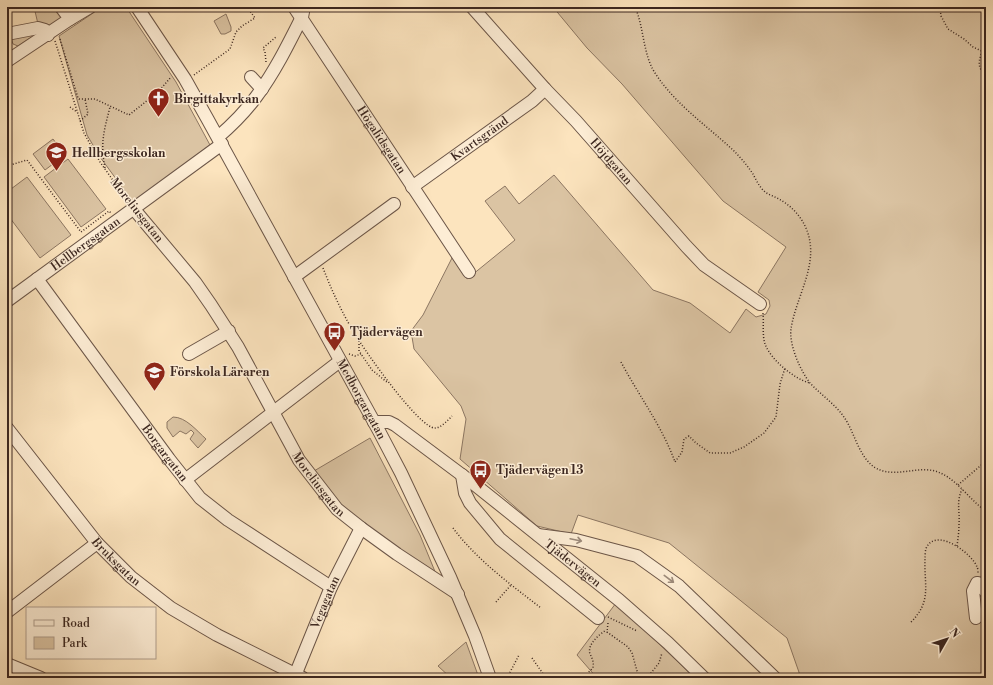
<svg xmlns="http://www.w3.org/2000/svg" width="993" height="685" font-family="'Libre Bodoni',serif">
	<rect width="100%" height="100%" fill="#fce4be"/>
	<filter id="stains"><feTurbulence type="fractalNoise" baseFrequency=".005" numOctaves="4"/><feColorMatrix values="0 0 0 0 .2 0 0 0 0 .09 0 0 0 0 .02 0 0 0 .5 -.17"/></filter>
	<radialGradient id="worn" r=".72"><stop offset=".6" stop-color="#630" stop-opacity="0"/><stop offset="1" stop-color="#630" stop-opacity=".3"/></radialGradient>
	<g fill="#dbc4a3" stroke="#8c7662">
		<path d="M34 7H57L64 16 18 46 13 44 9 31 38 24Z"/>
		<path d="M102 7H126L176 82 210 145 133 202 100 157 87 135 59 36Z"/>
		<path d="M553 7H986V678H801L787 638 669 543 578 515 571 534 537 526 460 459 466 419 461 406 414 349 411 331 423 315 453 256 467 279 515 240 485 201 505 186 519 204 554 175 653 290 690 303 730 333 746 309 756 317 766 314 770 306 769 300 758 292 786 247 723 201 622 84 587 48Z"/>
		<path d="M226 14 231 27V31L225 34H221L214 21Z"/>
		<path d="M53 139 65 155 45 170 33 154Z"/>
		<path d="M68 159 106 209 81 227 44 177Z"/>
		<path d="M27 177 71 235 40 258 7 214V192Z"/>
		<path d="M173 417C186 417 197 431 206 439L198 448 190 439 194 433 191 430 186 434 180 431 173 437 167 428V422Z"/>
		<path d="M370 438 420 535 436 574 388 542 340 504 314 471Z"/>
		<path d="M616 603 695 678H597L577 655Z"/>
		<path d="M466 642 479 678H451L438 666Z"/>
	</g>
	<g fill="none" stroke-linecap="round" stroke-linejoin="round">
		<defs>
			<g id="minor">
				<path d="M61 7 70 19"/>
				<path id="s1" d="M137 7 185 79 208 120 379 431 401 473 450 577 475 636 490 678"/>
				<path id="s2" d="M294 7 469 272"/>
				<path id="s3" d="M472 7 545 89 576 121 686 246 704 265 760 304"/>
				<path d="M7 34 38 28 45 30 48 35"/>
				<path d="M7 61 70 19 90 7"/>
				<path d="M251 77 262 89"/>
				<path d="M218 137C232 125 245 112 256 97 274 73 288 45 302 17L303 12"/>
				<path id="s4" d="M412 187 532 101 545 89"/>
				<path id="s5" d="M133 208 195 282 211 305 238 347 299 460 337 509 361 528 397 554 458 594"/>
				<path d="M294 277 394 204"/>
				<path id="s6" d="M37 279 169 459 200 498 228 520 331 587"/>
				<path id="s7" d="M7 301 222 144"/>
				<path d="M189 354 229 331"/>
				<path id="s8" d="M374 422H389L395 425 474 484 619 600 668 643 704 678"/>
				<path id="s9" d="M7 428 97 543 131 577 171 608 217 635 303 678"/>
				<path d="M462 475 465 493 470 503 500 539 598 618"/>
				<path d="M185 480 340 361"/>
				<path d="M538 535 576 540 637 556 679 586 775 678"/>
				<path d="M7 612 97 543"/>
				<path d="M976 618 973 591 977 583H978L986 592"/>
				<path d="M7 664 41 678"/>
				<path id="s10" d="M294 678 331 587 361 528"/>
			</g>
		</defs>
		<use href="#minor" stroke="#6c5648" stroke-width="14"/>
		<g stroke="#3c2720" stroke-width="1.5" stroke-dasharray="1 2" stroke-linecap="butt">
			<path d="M635 7C644 27 643 55 655 73 675 104 706 125 733 150 740 157 747 165 753 174 756 180 759 186 764 191 768 195 774 196 779 199 790 205 800 215 805 226 822 261 796 295 791 329 789 345 800 370 810 383 821 395 835 404 844 417 855 433 858 455 874 467 893 479 915 466 935 471 956 477 969 500 986 511"/>
			<path d="M940 7 941 16 948 29 964 39 973 47 986 53"/>
			<path d="M60 39 78 98 79 99H95L129 115 158 92 171 77"/>
			<path d="M55 41 84 133 100 162 127 200"/>
			<path d="M982 51C980 58 977 65 982 71 984 75 986 76 986 81"/>
			<path d="M266 62 265 52 263 48 276 37"/>
			<path d="M194 75 230 49 236 32 242 26 255 18 247 7"/>
			<path d="M70 107 77 112"/>
			<path d="M80 121 88 114 85 99"/>
			<path d="M7 166 27 160 81 232 109 211 111 213"/>
			<path d="M105 168C100 143 104 131 110 107"/>
			<path d="M986 171 985 176 986 177"/>
			<path d="M323 268C332 291 342 313 355 334 364 350 420 429 435 428 441 428 448 420 452 416"/>
			<path d="M763 313C764 322 762 335 765 344 771 360 794 379 810 383"/>
			<path d="M359 341V351L372 370 388 383"/>
			<path d="M349 354 355 356 361 354"/>
			<path d="M621 362C639 396 662 426 675 462L682 452 684 439 689 436 696 443 710 453H730L744 447 764 433 776 417 780 384 785 368"/>
			<path d="M958 485 986 461"/>
			<path d="M453 528C477 560 510 584 541 608"/>
			<path d="M957 546C958 539 959 531 959 524 960 511 956 503 962 489"/>
			<path d="M496 602 511 585"/>
			<path d="M608 617 637 631"/>
			<path d="M911 622C932 601 924 586 925 559 925 555 925 548 928 545 940 529 973 555 977 567 978 568 978 572 978 573"/>
			<path d="M608 623 607 632 628 647 632 653 639 678"/>
			<path d="M532 658 546 678"/>
			<path d="M507 678 519 655"/>
			<path d="M582 678C585 675 591 671 593 667 594 662 592 658 590 654 587 644 599 635 606 630"/>
			<path d="M647 678 659 663 662 653"/>
		</g>
		<use href="#minor" stroke="#fdedd5" stroke-width="12"/>
	</g>
	<defs><path id="oneway-shaft" d="M-6 0H5M1.5-3L5.5 0L1.5 3" fill="none" stroke-width="1.6" stroke-linecap="round" stroke-linejoin="round"/></defs>
	<g stroke="#9c8a7a">
		<use href="#oneway-shaft" transform="translate(576 540) rotate(12)"/>
		<use href="#oneway-shaft" transform="translate(669 579) rotate(37)"/>
	</g>
	<defs>
		<symbol id="church-pin" viewBox="-11 -11 22 30"><path d="M0 17L-7.5 6A9.5 9.5 0 1 1 7.5 6Z" fill="#8f2418" stroke="#fdedd5"/><path d="M-1.2-6h2.4v3.5h3.3v2.4h-3.3V6h-2.4V-.1h-3.3v-2.4h3.3Z" fill="#fff"/></symbol>
		<symbol id="school-pin" viewBox="-11 -11 22 30"><path d="M0 17L-7.5 6A9.5 9.5 0 1 1 7.5 6Z" fill="#8f2418" stroke="#fdedd5"/><path d="M0-5L7-2L0 1L-7-2ZM-4 1L0 2.5L4 1V4Q0 6-4 4Z" fill="#fff"/></symbol>
		<symbol id="bus-pin" viewBox="-11 -11 22 30"><path d="M0 17L-7.5 6A9.5 9.5 0 1 1 7.5 6Z" fill="#8f2418" stroke="#fdedd5"/><path d="M-5-6H5V4H4V6H2V4H-2V6H-4V4H-5ZM-3.5-4V0h7V-4ZM-3.5 1.2v1.5H-2V1.2ZM2 1.2v1.5H3.5V1.2Z" fill="#fff"/></symbol>
	</defs>
	<g fill-rule="evenodd">
		<use href="#church-pin" x="146" y="86" width="25" height="34"/>
		<use href="#school-pin" x="44" y="140" width="25" height="34"/>
		<use href="#bus-pin" x="322" y="320" width="25" height="34"/>
		<use href="#school-pin" x="142" y="360" width="25" height="34"/>
		<use href="#bus-pin" x="468" y="458" width="25" height="34"/>
	</g>
	<g text-anchor="middle" stroke-width="3" stroke-linejoin="round" paint-order="stroke">
		<g font-size="12" font-weight="bold" fill="#3c2720" stroke="#fdedd5" text-anchor="start">
			<text x="174" y="103">Birgittakyrkan</text>
			<text x="72" y="157">Hellbergsskolan</text>
			<text x="350" y="336">Tjädervägen</text>
			<text x="170" y="376">Förskola Läraren</text>
			<text x="496" y="474">Tjädervägen 13</text>
		</g>
		<g font-size="12" fill="#3c2720" stroke="#fdedd5">
			<text dy="4" stroke="none"><textPath href="#s4" startOffset="83">Kvartsgränd</textPath></text>
			<text dy="4" stroke="none"><textPath href="#s2" startOffset="159">Högalidsgatan</textPath></text>
			<text dy="4" stroke="none"><textPath href="#s3" startOffset="208">Höjdgatan</textPath></text>
			<text transform="translate(137 210) rotate(52)" y="4">Moreliusgatan</text>
			<text dy="4" stroke="none"><textPath href="#s7" startOffset="97">Hellbergsgatan</textPath></text>
			<text dy="4" stroke="none"><textPath href="#s1" startOffset="452">Medborgargatan</textPath></text>
			<text dy="4" stroke="none"><textPath href="#s6" startOffset="216">Borgargatan</textPath></text>
			<text dy="4" stroke="none"><textPath href="#s5" startOffset="334">Moreliusgatan</textPath></text>
			<text dy="4" stroke="none"><textPath href="#s9" startOffset="173">Bruksgatan</textPath></text>
			<text dy="4" stroke="none"><textPath href="#s8" startOffset="247">Tjädervägen</textPath></text>
			<text dy="4" stroke="none"><textPath href="#s10" startOffset="82">Vegagatan</textPath></text>
		</g>
	</g>
	<rect width="993" height="685" fill="none" stroke="#fce4be" stroke-width="24"/>
	<rect x="8" y="8" width="977" height="669" fill="none" stroke="#3c2720" stroke-width="2"/>
	<rect x="12" y="12" width="969" height="661" fill="none" stroke="#3c2720"/>
	<rect x="26" y="607" width="130" height="52" fill="#fdedd5" stroke="#b09e8d"/>
	<rect x="34" y="620" width="20" height="6" fill="#fdedd5" stroke="#b09e8d"/>
	<text x="62" y="627" font-size="12" fill="#3c2720">Road</text>
	<rect x="34" y="637" width="20" height="12" fill="#dbc4a3" stroke="#b09e8d"/>
	<text x="62" y="647" font-size="12" fill="#3c2720">Park</text>
	<g transform="translate(947 639) rotate(51)" stroke="#fdedd5" stroke-width="3" paint-order="stroke">
	<path d="M0-3L7 15L0 10L-7 15Z" fill="#3c2720"/>
	<text y="-6" font-size="11" font-weight="bold" text-anchor="middle" fill="#3c2720">N</text>
	</g>
	<rect width="100%" height="100%" filter="url(#stains)"/>
	<rect width="100%" height="100%" fill="url(#worn)"/>
</svg>
